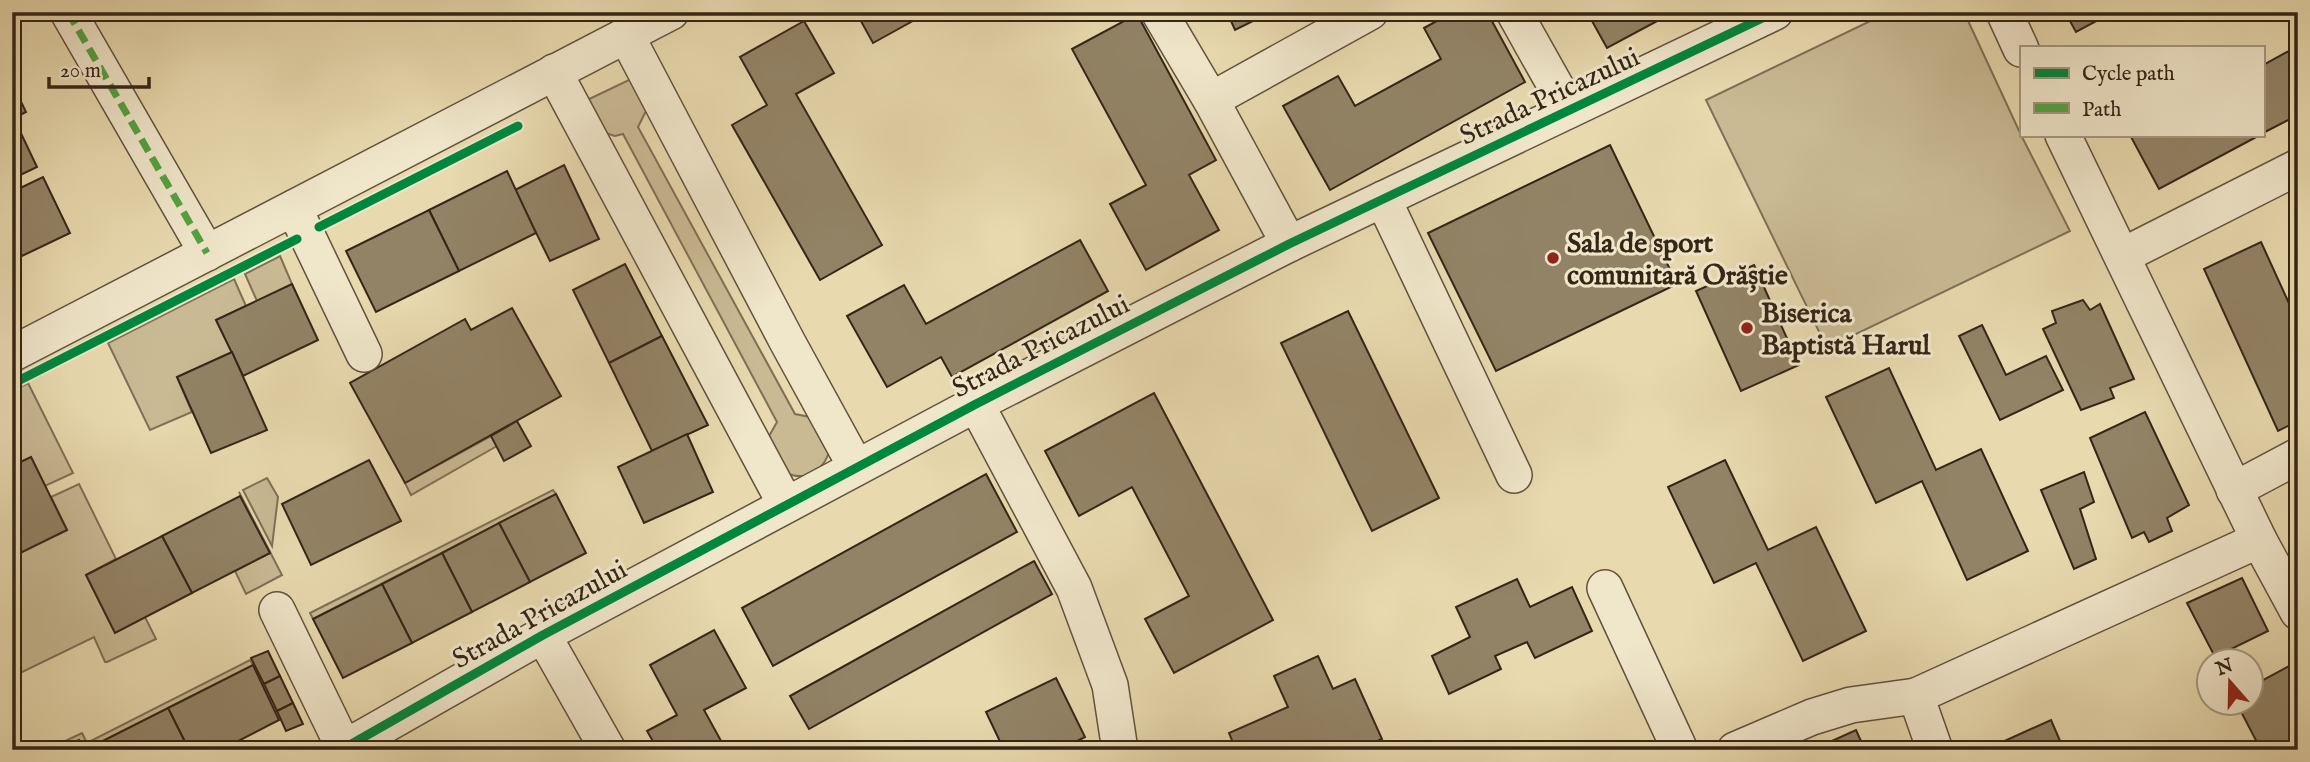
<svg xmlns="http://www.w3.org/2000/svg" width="2310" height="762" font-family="'IM FELL English',serif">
	<rect width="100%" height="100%" fill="#e8d9ae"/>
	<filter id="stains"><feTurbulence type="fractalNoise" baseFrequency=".00286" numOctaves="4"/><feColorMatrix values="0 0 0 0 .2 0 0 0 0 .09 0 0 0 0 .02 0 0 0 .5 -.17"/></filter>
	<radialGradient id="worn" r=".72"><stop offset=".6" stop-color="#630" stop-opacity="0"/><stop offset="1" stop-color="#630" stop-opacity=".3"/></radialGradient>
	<g fill="#c9ba94" stroke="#7e7056" stroke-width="2">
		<path d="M1889 12H1964L2021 135 2070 231 1827 348 1706 100Z"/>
		<path d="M635 77 648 107 638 127 795 414 815 418 831 445C825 471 808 483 783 472L768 438 777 422 623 134 615 136 602 132 583 102Z"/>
		<path d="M516 121V122L317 224V223Z"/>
		<path d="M295 235 70 351 69 349Z"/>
		<path d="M280 256 292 284 257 301 245 274Z"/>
		<path d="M234 279 246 306 216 320 232 352 177 377 192 412 150 430 108 343Z"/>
		<path d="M28 383 73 473 45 486 31 457 12 466V391Z"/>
		<path d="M491 436 497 446 411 495 405 483Z"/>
		<path d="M267 478 278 497 272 546 243 490Z"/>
		<path d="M79 484 116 559 86 575 115 633 145 617 156 639 107 662H105L94 637 12 677V557L67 530 51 497Z"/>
		<path d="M553 490 556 494 313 619 310 613Z"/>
		<path d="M239 492 282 575 246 594 235 571 270 553Z"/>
		<path d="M250 660 253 665 85 750 79 740 58 750H46L82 733 87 743Z"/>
	</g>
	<g fill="#928366" stroke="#342517" stroke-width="2">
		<path d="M856 12H929L873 43Z"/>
		<path d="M1227 12H1271L1235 30Z"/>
		<path d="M1453 12H1487L1525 82 1330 190 1283 106 1338 76 1355 106 1441 59 1424 28Z"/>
		<path d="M1587 12H1674L1607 48Z"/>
		<path d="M2065 12H2113L2076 32Z"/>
		<path d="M1137 14 1216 160 1189 175 1219 230 1146 270 1110 204 1146 185 1072 49Z"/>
		<path d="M804 21 834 73 796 94 882 245 820 280 732 125 767 105 740 57Z"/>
		<path d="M2298 46V115L2263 133V65Z"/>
		<path d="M12 83 26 112 12 119Z"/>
		<path d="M18 127 37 167 12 179V130Z"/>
		<path d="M2130 135H2260L2159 189Z"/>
		<path d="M1610 145 1677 284 1496 371 1428 233Z"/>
		<path d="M564 165 599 239 550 261 515 190Z"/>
		<path d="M507 171 536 233 459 271 429 210Z"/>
		<path d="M43 177 70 233 22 256 12 235V192Z"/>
		<path d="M429 210 459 271 376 312 346 251Z"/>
		<path d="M1080 240 1108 291 952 377 941 357 887 387 847 316 904 285 926 324Z"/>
		<path d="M2261 242 2298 323V421L2278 431 2204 269Z"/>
		<path d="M625 264 662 336 609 363 573 290Z"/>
		<path d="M1754 265 1799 365 1741 391 1696 291Z"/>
		<path d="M292 284 318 340 243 376 216 320Z"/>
		<path d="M2083 300 2090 310 2100 304 2134 379 2110 388 2114 398 2081 410 2043 329 2056 323 2052 311Z"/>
		<path d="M512 308 561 396 405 483 350 383 465 319 471 330Z"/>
		<path d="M1348 311 1439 498 1372 531 1281 343Z"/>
		<path d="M1982 325 2006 375 2046 356 2063 390 2000 420 1959 336Z"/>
		<path d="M662 336 708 425 652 451 609 363Z"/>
		<path d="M232 352 267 430 211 453 177 377Z"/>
		<path d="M1889 368 1936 470 1981 449 2028 551 1967 580 1922 481 1876 503 1826 397Z"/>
		<path d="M1154 393 1273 620 1174 673 1145 619 1189 596 1132 487 1079 516 1045 451Z"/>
		<path d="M2145 412 2189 505 2167 518 2172 531 2149 542 2144 532 2132 538 2090 438Z"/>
		<path d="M517 421 531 446 504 461 491 436Z"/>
		<path d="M687 434 713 492 644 523 618 467Z"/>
		<path d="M31 457 67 530 12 557V466Z"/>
		<path d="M369 460 401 521 311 565 282 504Z"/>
		<path d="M1725 460 1768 550 1816 527 1866 631 1803 661 1756 563 1714 583 1668 487Z"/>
		<path d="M2084 472 2094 502 2080 509 2096 559 2074 569 2041 490Z"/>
		<path d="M986 474 1017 532 773 666 742 608Z"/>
		<path d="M556 494 586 553 530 582 499 523Z"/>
		<path d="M240 496 270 553 192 593 162 536Z"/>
		<path d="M499 523 530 582 472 612 442 553Z"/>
		<path d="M162 536 192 593 115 633 86 575Z"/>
		<path d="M442 553 472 612 412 643 382 584Z"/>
		<path d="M1034 561 1052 594 809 729 790 696Z"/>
		<path d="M2242 578 2268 631 2215 657 2187 603Z"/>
		<path d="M1517 579 1530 607 1572 587 1592 631 1535 658 1527 642 1495 656 1501 669 1449 694 1432 656 1470 637 1456 607Z"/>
		<path d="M382 584 412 643 343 678 313 619Z"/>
		<path d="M714 630 746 688 704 710 726 750H658L647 731 677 715 650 665Z"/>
		<path d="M268 651 280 676 264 684 251 658Z"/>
		<path d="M1318 656 1333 689 1355 679 1382 739 1357 750H1236L1229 733 1288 707 1274 676Z"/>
		<path d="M253 665 279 720 221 750H189L168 708Z"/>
		<path d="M2289 666 2298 683V750H2261L2236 702H2250V687Z"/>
		<path d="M280 676 293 703 277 711 264 684Z"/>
		<path d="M1056 678 1085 737 1075 742 1079 750H1004L986 712Z"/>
		<path d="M293 703 303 724 286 731 277 711Z"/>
		<path d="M168 708 189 750H85Z"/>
		<path d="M2051 720 2064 750H1990L1989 748Z"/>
		<path d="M1856 730 1865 750H1812Z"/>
		<path d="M79 740 83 750H58Z"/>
	</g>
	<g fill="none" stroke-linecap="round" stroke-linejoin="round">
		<defs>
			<g id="minor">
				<path d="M68 12 207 253"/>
				<path d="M1159 12 1211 100 1289 244"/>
				<path d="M1514 12 1569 110"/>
				<path d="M2004 12 2021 49"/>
				<path d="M626 35 788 343 856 467"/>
				<path d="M554 72 786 505"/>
				<path d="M1211 100 1370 12"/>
				<path d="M1383 199 1514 475"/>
				<path d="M294 208 364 354"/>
				<path d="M2122 256 2298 167"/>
				<path d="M12 354 671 12"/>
				<path d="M976 404 1074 588 1110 685 1120 750"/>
				<path d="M2234 490 2298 456"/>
				<path d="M2259 540 2298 612"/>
				<path d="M1605 588 1680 750"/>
				<path d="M277 610 344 748"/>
				<path d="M543 635 608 750"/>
				<path d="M341 750 543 635 976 404 1289 244 1775 12"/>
				<path d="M1735 750 1812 717 1851 705 1916 696"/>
				<path d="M1935 750 1916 696 2259 540 2063 135"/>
			</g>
		</defs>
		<use href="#minor" stroke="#61523d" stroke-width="38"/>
		<use href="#minor" stroke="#f0e6ca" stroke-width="35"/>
		<path stroke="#53a340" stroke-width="7" stroke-dasharray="14 7" stroke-linecap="butt" d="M68 12 207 253"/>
		<defs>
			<g id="cycleway">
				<path d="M319 227 518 126"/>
				<path d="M12 384 297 239"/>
				<path d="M341 750 543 635 976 404 1289 244 1775 12"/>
			</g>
		</defs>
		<use href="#cycleway" stroke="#f0e6ca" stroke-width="13"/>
		<use href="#cycleway" stroke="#00873e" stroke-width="9"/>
	</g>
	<g fill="#8f2418" stroke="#f0e6ca" stroke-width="2.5">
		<circle cx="1553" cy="258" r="7"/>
		<circle cx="1747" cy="328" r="7"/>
	</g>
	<g text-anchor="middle" stroke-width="6" stroke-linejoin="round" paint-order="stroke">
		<g font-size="28" fill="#342517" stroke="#f0e6ca">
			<text transform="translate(1549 95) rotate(-25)" y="10">Strada Pricazului</text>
			<text transform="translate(1040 345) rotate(-27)" y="10">Strada Pricazului</text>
			<text transform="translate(539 613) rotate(-29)" y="10">Strada Pricazului</text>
		</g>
		<g font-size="28" font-weight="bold" fill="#342517" stroke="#f0e6ca" text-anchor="start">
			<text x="1567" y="252">Sala de sport<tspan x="1567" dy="32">comunitară Orăștie</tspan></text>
			<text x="1761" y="322">Biserica<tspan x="1761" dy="32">Baptistă Harul</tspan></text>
		</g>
	</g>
	<rect width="2310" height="762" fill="none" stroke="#e8d9ae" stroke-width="42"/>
	<rect x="14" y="14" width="2282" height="734" fill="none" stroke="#342517" stroke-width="3.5"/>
	<rect x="21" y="21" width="2268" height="720" fill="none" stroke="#342517" stroke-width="2"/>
	<rect x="2020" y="46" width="245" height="91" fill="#f0e6ca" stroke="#a59982" stroke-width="2"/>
	<rect x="2034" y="68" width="35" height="10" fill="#00873e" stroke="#a59982" stroke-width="2"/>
	<text x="2082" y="80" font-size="21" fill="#342517">Cycle path</text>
	<rect x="2034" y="103" width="35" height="10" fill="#53a340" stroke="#a59982" stroke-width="2"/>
	<text x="2082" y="116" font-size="21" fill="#342517">Path</text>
	<g transform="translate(2230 682) rotate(340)"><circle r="33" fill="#f0e6ca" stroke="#a59982" stroke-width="2"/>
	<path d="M0-5L12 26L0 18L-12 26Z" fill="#8f2418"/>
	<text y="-10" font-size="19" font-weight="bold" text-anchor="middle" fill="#342517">N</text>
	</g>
	<path d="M49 77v10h100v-10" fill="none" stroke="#342517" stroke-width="3.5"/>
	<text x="60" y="77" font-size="21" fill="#342517" stroke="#f0e6ca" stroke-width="5" paint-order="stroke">20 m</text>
	<rect width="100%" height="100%" filter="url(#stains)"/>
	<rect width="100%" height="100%" fill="url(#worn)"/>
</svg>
